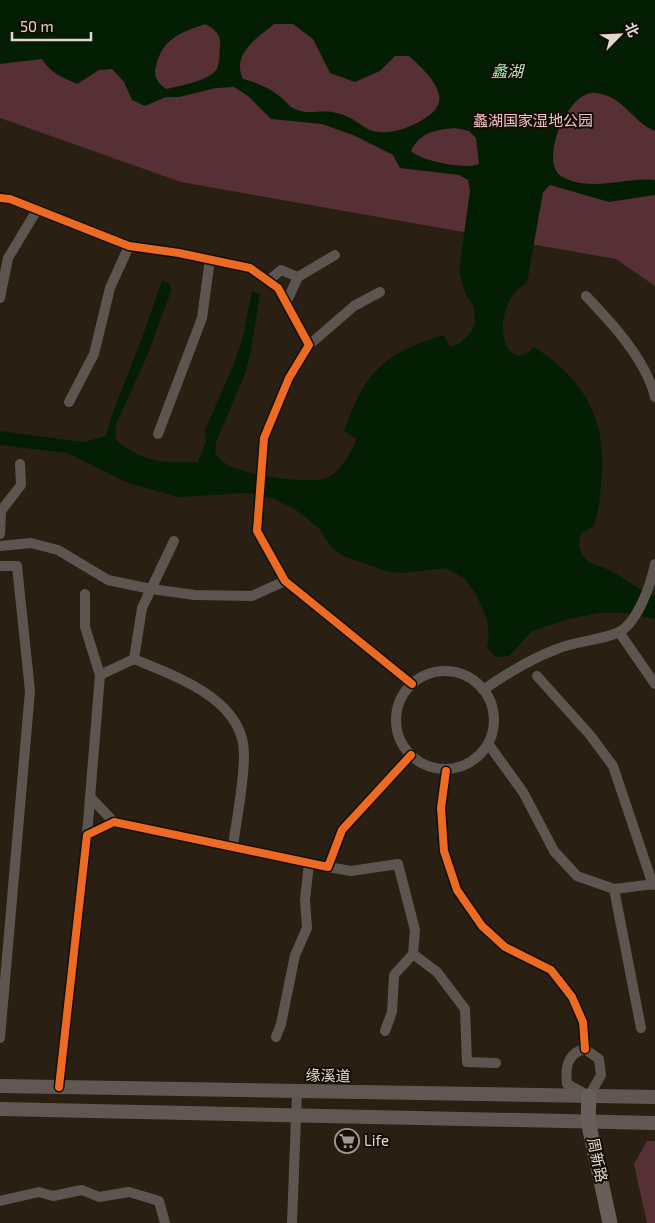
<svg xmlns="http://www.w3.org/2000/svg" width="655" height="1223" font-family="'Exo 2','Noto Sans SC',sans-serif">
	<rect width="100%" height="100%" fill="#292013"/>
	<g fill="#573036">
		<path d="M0 0H655V286L616 259 181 182 0 118Z"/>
		<path d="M647 1141H655V1223H647L634 1164Z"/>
	</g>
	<path fill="#041e04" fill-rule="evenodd" d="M0 0H655V131C632 122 624 96 596 93 567 89 539 163 561 176 589 193 625 177 655 180V195L609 202 550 185 543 192 527 283C488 303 501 381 534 347 585 379 608 422 601 482 600 498 599 512 593 527L581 533C579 542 578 548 583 556 590 566 597 564 607 569 624 577 637 590 655 596V619L626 613H599L569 619 532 631 509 656 496 657 487 647 489 636 487 619 477 596 465 579 446 568 403 573 389 572 343 556 330 546 319 528 296 510 273 498 247 493 178 497 128 483 67 453 0 445V431L84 442 106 436C111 413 121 393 129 371 141 341 152 311 162 280L170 284 171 291 148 354 116 424V440C143 463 165 463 198 462L206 441 205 430 233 366 243 337 252 291 260 294 251 351 245 374 216 442 215 453C220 460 225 464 232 467 251 475 309 485 327 478 342 471 350 453 357 439L344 431C366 371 382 354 444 335L450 347 460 343 469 335 475 324 474 309 471 301 466 296 459 271 470 191 468 180 459 175 400 168 393 155 353 135 322 124 271 119 248 96 234 87 216 88 179 97H166L145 106 132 100 124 82 112 69 99 70 77 84C62 77 50 73 42 59L0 64ZM205 24C215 29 222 35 220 47 219 53 220 61 218 66 215 80 179 86 166 89 158 83 153 77 156 66 163 38 180 33 205 24ZM274 24H293L313 39 330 73 355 82 380 71 395 56H409C420 66 436 80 439 95 441 104 435 112 427 117 411 128 381 140 363 126 353 119 345 114 332 112 318 110 308 115 295 109 290 107 287 103 283 99 271 89 259 83 243 79 231 54 257 38 274 24ZM455 128 469 131 476 138 479 164C466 170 421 161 411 151 420 132 435 130 455 128Z"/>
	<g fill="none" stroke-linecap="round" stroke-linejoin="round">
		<g stroke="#5d5650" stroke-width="10">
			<path d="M0 198 10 199 129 246 179 253 250 268 278 288 309 345 289 378 264 438 257 531 285 581 412 684"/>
			<path d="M268 281 281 270 298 277"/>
			<path d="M586 296C612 323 646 360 655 397"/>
			<path d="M0 298 8 258 37 210"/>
			<path d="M286 303 298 277 335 255"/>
			<path d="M309 345 354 306 380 292"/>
			<path d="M69 402 94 354 110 288 129 246"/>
			<path d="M158 434 202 318 210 259"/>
			<path d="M0 534 1 511 21 485 20 464"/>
			<path d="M0 546 31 543 58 550 108 580 151 589 195 595 252 596 285 581"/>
			<path d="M0 566H17L30 691 0 1038"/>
			<path d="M85 594V627L100 675"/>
			<path d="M619 632 655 684"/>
			<path d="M134 659C175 676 244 699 244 754 244 784 237 816 233 846"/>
			<circle cx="445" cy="720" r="49"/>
			<path d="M537 676 590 735 613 766 653 885"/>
			<path d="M483 690C506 674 530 659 557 649 576 641 597 641 617 633 637 625 651 584 655 564"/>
			<path d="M489 745 523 792 554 851 577 876 614 889 655 884"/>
			<path d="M446 771 441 808 444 851 457 890 482 926 505 947 551 970 572 997 583 1022 585 1049"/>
			<path d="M90 797 114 822"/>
			<path d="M87 835 100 675 134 659 142 608 174 541"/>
			<path d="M328 867 351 871 398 864 415 930 413 954 394 975 392 1012 385 1031"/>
			<path d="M614 889 641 1028"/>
			<path d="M413 954 437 972 465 1009 467 1062 496 1063"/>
			<path d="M276 1037 281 1024 295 955 307 928 305 900 309 863"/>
			<path d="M585 1049 599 1059 601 1075 589 1096 567 1084C565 1068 567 1053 585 1049Z"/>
			<path d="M59 1087 87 835 114 822 328 867 342 830 411 755"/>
			<path d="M0 1201 39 1192 53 1196 82 1190 99 1197 129 1192 159 1201 165 1223"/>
			<path d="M292 1223 297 1092"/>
		</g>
		<g stroke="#615853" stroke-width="14">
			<path d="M0 1086 655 1097"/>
			<path d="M0 1109 655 1123"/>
		</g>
		<path stroke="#695f5a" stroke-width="15" d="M589 1096 588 1121 610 1223"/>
		<defs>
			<g id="cycleway">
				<path d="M0 198 10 199 129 246 179 253 250 268 278 288 309 345 289 378 264 438 257 531 285 581 412 684"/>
				<path d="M446 771 441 808 444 851 457 890 482 926 505 947 551 970 572 997 583 1022 585 1049"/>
				<path d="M59 1087 87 835 114 822 328 867 342 830 411 755"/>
			</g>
		</defs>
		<use href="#cycleway" stroke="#130d05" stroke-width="11"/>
		<use href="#cycleway" stroke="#ed6a23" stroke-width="8"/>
	</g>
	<defs>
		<symbol id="supermarket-ring" viewBox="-11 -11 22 22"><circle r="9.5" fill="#130d05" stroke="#a1978a" stroke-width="1.5"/><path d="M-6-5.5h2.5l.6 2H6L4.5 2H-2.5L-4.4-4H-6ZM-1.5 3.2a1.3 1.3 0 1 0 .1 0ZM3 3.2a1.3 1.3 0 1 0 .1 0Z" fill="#a1978a"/></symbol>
	</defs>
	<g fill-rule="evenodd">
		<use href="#supermarket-ring" x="333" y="1127" width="28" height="28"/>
	</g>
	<g text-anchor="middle" stroke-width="4" stroke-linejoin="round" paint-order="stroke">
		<g font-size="15" fill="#f4c1c8" stroke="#130d05">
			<text x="533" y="126">蠡湖国家湿地公园</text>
		</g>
		<g font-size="15" fill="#e1d7ca" stroke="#130d05">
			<text transform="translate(328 1076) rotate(1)" y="5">缘溪道</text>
			<text transform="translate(597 1160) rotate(78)" y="5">周新路</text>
		</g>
		<g font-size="15" fill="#e1d7ca" stroke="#130d05" text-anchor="start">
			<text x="364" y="1146">Life</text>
		</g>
		<g font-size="16" font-style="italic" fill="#afebb1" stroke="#130d05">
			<text x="507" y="77">蠡湖</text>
		</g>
	</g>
	<g transform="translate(620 35) rotate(66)" stroke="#130d05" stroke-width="4" paint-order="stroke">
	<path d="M0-4L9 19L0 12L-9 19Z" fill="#e1d7ca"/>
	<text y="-8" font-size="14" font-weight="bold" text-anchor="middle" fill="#e1d7ca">北</text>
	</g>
	<path d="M12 32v8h79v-8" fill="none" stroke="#e1d7ca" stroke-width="2.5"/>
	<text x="20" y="32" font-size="15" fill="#e1d7ca" stroke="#130d05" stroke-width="4" paint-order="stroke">50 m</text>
</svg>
